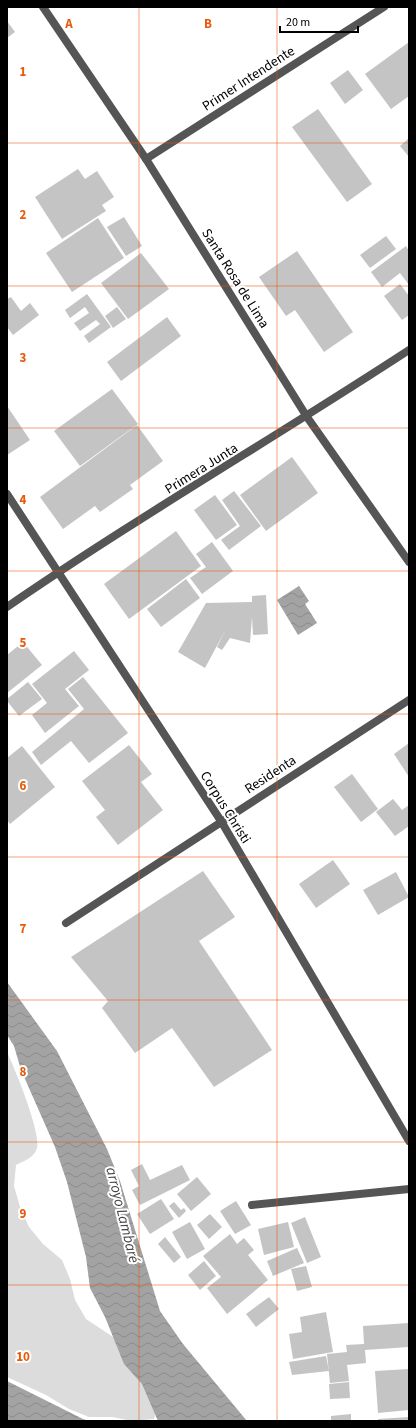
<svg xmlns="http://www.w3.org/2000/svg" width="416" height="1428" font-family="'Source Sans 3',sans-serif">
	<defs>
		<pattern id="water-waves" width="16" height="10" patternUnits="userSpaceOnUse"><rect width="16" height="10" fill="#a3a3a3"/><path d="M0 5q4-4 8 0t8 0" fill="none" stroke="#8b8b8b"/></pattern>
	</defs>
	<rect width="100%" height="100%" fill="#fff"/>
	<path fill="#dcdcdc" d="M7 1052C15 1069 41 1132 37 1148 34 1158 24 1161 16 1165L14 1186 20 1207 29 1227 43 1244 62 1260 70 1279 75 1300 86 1319 142 1356 162 1396 154 1419 132 1421 112 1417H89L69 1409 46 1395 7 1377Z"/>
	<g fill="url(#water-waves)">
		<path d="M299 586 309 601 305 604 317 623 298 635 277 600Z"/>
		<path d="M7 982 57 1051 107 1149 120 1181 160 1311 183 1344 247 1421H158L142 1384 124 1364 105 1317 90 1288 86 1257 67 1182 55 1147 21 1070 14 1046 7 1035Z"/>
		<path d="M7 1381 83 1419 89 1421H7Z"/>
	</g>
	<g fill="#c4c4c4">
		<path d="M7 21 15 32 7 38Z"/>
		<path d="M409 42V96L391 109 365 74Z"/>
		<path d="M348 70 363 90 345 104 330 83Z"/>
		<path d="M318 109 372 184 347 202 292 127Z"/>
		<path d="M409 138V157L400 146Z"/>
		<path d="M78 169 85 179 97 171 114 197 102 205 106 211 62 239 35 197Z"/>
		<path d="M124 217 142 246 126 256 107 227Z"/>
		<path d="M98 218 124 258 72 292 46 253Z"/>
		<path d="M386 236 396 249 370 268 360 255Z"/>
		<path d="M406 246 409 251V285L400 273 382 287 371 272Z"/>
		<path d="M297 251 353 332 324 352 295 310 286 316 259 277Z"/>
		<path d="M141 253 169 289 128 319 101 283Z"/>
		<path d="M400 284 409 296V315L402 320 384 296Z"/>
		<path d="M87 294 111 327 89 343 84 336 100 324 96 320 80 331 74 323 89 313 85 307 70 318 65 310Z"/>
		<path d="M11 297 21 311 30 303 39 315 13 335 7 327V299Z"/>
		<path d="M117 307 126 319 113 328 105 316Z"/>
		<path d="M167 317 181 336 121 381 107 362Z"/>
		<path d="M112 389 138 424 80 466 54 431Z"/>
		<path d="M7 406 30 440 7 455Z"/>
		<path d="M137 425 163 461 130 485 133 489 100 512 95 506 63 529 40 497Z"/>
		<path d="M292 457 318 493 266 531 240 495Z"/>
		<path d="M234 491 261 526 229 550 221 540 240 526 222 500Z"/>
		<path d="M215 495 237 525 216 540 194 510Z"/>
		<path d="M176 531 201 566 129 619 104 584Z"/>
		<path d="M212 542 233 571 202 594 190 578 206 567 196 554Z"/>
		<path d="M186 579 200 598 161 627 147 609Z"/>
		<path d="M266 595 268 634 253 635 252 617 250 643 230 638 222 650 217 647 226 629 205 668 178 652 206 603 252 602V596Z"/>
		<path d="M23 642 42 665 7 693V655Z"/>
		<path d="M74 651 89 670 65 689 79 706 45 733 32 715 47 703 32 684Z"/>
		<path d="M83 677 128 733 89 763 71 741 41 765 32 752 84 709 68 689Z"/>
		<path d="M28 682 42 699 19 716 7 701V699Z"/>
		<path d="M409 743V777L394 754Z"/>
		<path d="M129 745 152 774 141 782 163 810 118 845 96 817 105 810 82 781Z"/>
		<path d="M22 746 55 787 10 824 7 820V758Z"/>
		<path d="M352 774 378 809 361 822 334 787Z"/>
		<path d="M393 799 402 810 409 805V826L395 836 376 812Z"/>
		<path d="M333 860 350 884 316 908 299 884Z"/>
		<path d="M203 871 235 917 199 941 272 1050 214 1087 172 1028 135 1053 102 1008 108 1001 71 957Z"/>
		<path d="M396 872 409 897 378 915 363 890Z"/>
		<path d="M142 1164 150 1180 182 1165 190 1180 140 1205 132 1190 139 1186 131 1170Z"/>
		<path d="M197 1177 211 1194 191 1211 177 1194Z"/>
		<path d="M161 1199 174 1219 150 1234 137 1214Z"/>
		<path d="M236 1201 251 1225 235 1234 220 1211Z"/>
		<path d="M174 1202 181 1210 184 1208 186 1211 179 1218 169 1206Z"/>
		<path d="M210 1214 222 1227 209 1239 197 1225Z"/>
		<path d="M305 1217 321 1257 307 1263 291 1223Z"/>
		<path d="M190 1222 205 1249 187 1259 172 1232Z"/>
		<path d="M288 1222 294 1247 264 1255 258 1229Z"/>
		<path d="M230 1234 237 1244 244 1238 254 1250 248 1255 268 1280 227 1314 207 1288 221 1277 203 1256Z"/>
		<path d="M165 1237 181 1257 174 1263 158 1244Z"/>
		<path d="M297 1248 304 1263 273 1276 267 1261Z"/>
		<path d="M204 1261 216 1276 200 1290 188 1275Z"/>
		<path d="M306 1266 312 1287 297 1291 291 1269Z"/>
		<path d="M269 1297 279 1309 256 1327 246 1314Z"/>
		<path d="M326 1312 333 1352 293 1359 289 1334 302 1332 300 1317Z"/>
		<path d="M409 1323V1347L365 1350 366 1363 347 1365 349 1381 330 1383 327 1354 347 1352 346 1345 364 1344 363 1326Z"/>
		<path d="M326 1356 329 1371 292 1375 289 1362Z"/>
		<path d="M409 1369V1410L378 1413 375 1371Z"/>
		<path d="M349 1382 350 1398 330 1399 329 1384Z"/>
		<path d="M351 1414V1421H331V1416Z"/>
		<path d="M409 1417V1421H378V1419Z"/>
	</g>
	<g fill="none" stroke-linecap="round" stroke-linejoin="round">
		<g stroke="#555" stroke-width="8">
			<path d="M43 7 146 159 307 417 409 562"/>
			<path d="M146 159 384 7"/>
			<path d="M7 494 221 821 409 1141"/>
			<path d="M7 607C138 517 276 437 409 350"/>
			<path d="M66 923 409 700"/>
			<path d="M252 1205 409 1189"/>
		</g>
	</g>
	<path fill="none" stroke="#e8590c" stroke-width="1" stroke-opacity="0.55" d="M139 7V1421M277 7V1421M7 143H409M7 286H409M7 428H409M7 571H409M7 714H409M7 857H409M7 1000H409M7 1142H409M7 1285H409"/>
	<g text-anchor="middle" stroke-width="4" stroke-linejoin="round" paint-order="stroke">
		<g font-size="14" fill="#000" stroke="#fff">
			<text transform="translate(248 78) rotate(-33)" y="5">Primer Intendente</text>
			<text transform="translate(236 278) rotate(58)" y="5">Santa Rosa de Lima</text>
			<text transform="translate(201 468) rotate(-32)" y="5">Primera Junta</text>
			<text transform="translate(270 774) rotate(-33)" y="5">Residenta</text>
			<text transform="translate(226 807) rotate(58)" y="5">Corpus Christi</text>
		</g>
		<g font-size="15" font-style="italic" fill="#444" stroke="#fff">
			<text transform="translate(123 1215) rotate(76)" y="5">arroyo Lambaré</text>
		</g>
	</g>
	<g font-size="13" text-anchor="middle" font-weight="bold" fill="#e8590c" stroke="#fff" stroke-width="4" stroke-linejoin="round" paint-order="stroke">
		<text x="69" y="28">A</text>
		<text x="208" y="28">B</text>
		<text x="23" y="76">1</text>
		<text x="23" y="219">2</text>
		<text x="23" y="362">3</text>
		<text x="23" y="504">4</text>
		<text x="23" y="647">5</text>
		<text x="23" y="790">6</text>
		<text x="23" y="933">7</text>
		<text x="23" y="1076">8</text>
		<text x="23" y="1218">9</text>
		<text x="23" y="1361">10</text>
	</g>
	<rect width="416" height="1428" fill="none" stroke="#000000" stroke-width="16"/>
	<path d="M280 26v6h78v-6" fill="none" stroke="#000000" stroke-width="2"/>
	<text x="286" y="26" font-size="12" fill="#000000" stroke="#ffffff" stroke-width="3" paint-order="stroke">20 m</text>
</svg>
